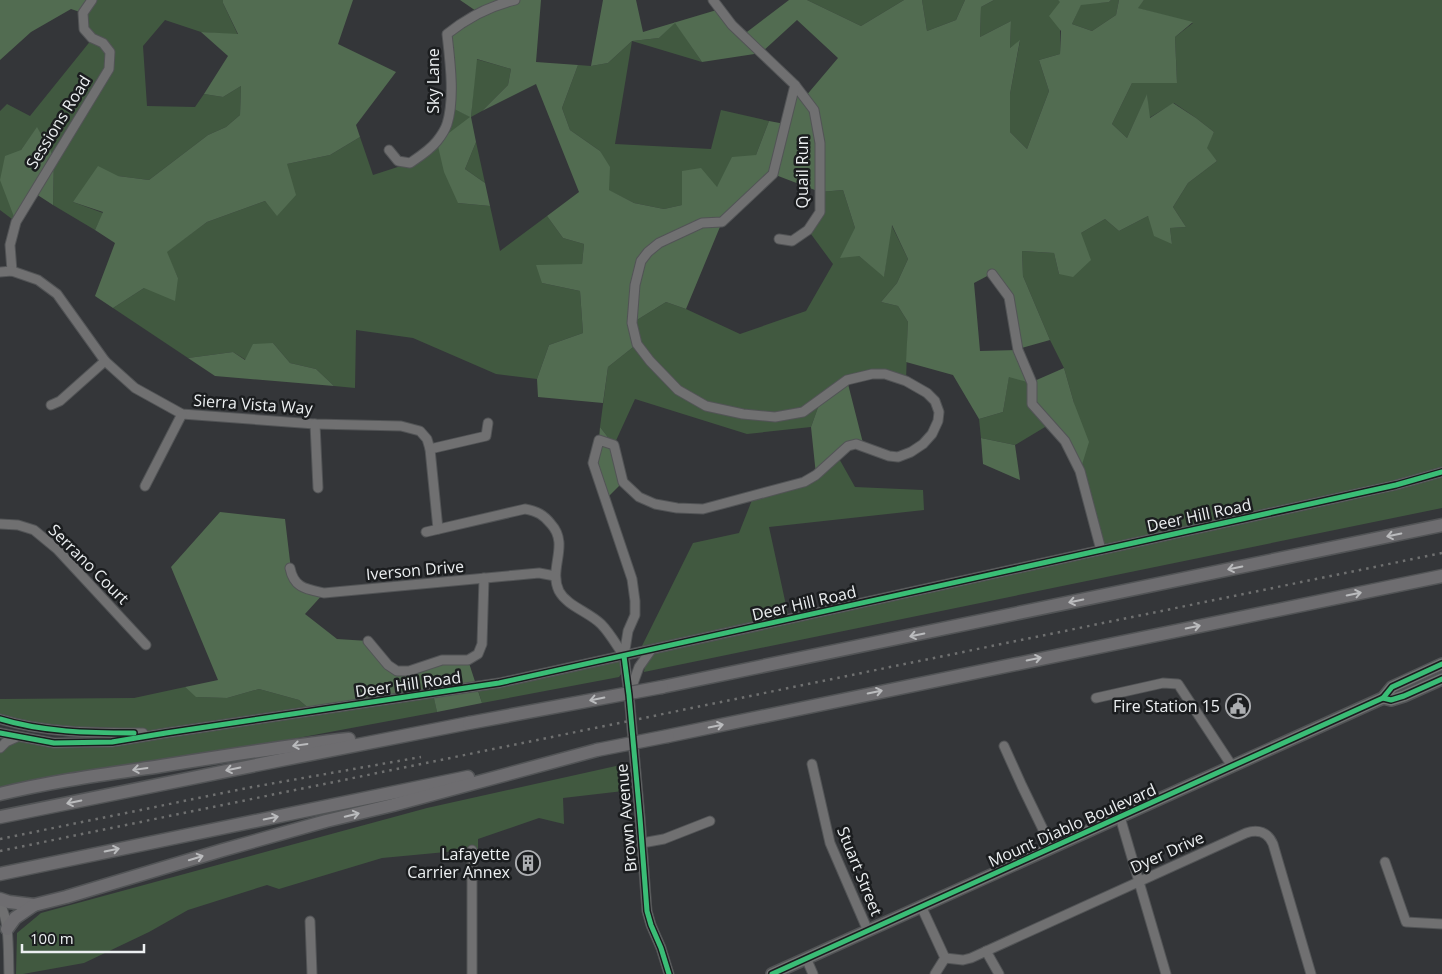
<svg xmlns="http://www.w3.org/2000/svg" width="1442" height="974" font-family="'Open Sans',sans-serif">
	<rect width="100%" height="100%" fill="#343639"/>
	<g fill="#415940">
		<path d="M92 0H223V3L238 35 201 32 165 20 143 46 147 106 195 107 204 94 223 97 241 86 240 115 226 127 208 135 149 180 118 176 73 202 103 213 95 230 53 205 54 157 37 128 21 150 16 222 0 210V111L7 104 30 116 92 39 83 13Z"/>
		<path d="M807 0H904L861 26Z"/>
		<path d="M922 0H965L956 20 927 31Z"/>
		<path d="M994 0H1058L1060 1V54L1039 60 1049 91 1027 149 1010 132V94L1020 41 1010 48 1011 21 980 37 981 7Z"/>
		<path d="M1111 0H1119L1116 15 1092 31 1072 24 1081 4 1109 2Z"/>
		<path d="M1144 0H1442V508L644 672 645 665 650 650 639 652 693 543 739 533 754 495 804 482 837 455 855 487 923 490 924 510 769 527 789 619 1101 550 1080 471 1074 403 1064 368 1050 340 1023 276 1022 251 1054 253 1059 274 1081 233 1105 219 1119 231 1148 216 1172 244 1170 228 1186 227 1173 207 1188 183 1217 161 1206 148 1214 132 1196 118 1174 103 1149 118 1147 95 1127 138 1112 124 1132 83H1177L1175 37 1193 23 1137 8Z"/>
		<path d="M675 22 702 62 632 41 615 144 711 149 721 110 769 121 756 155 717 187 682 205 664 209 634 203 608 190 600 151 570 130 562 108 578 65 591 66 608 63 632 41 659 38Z"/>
		<path d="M476 59 511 69 508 85 482 111 471 117 458 203 490 206 500 251 547 216 563 238 584 244 582 264 542 283 580 291 583 333 549 345 537 379 496 374 413 338 356 330 355 388 334 386 316 369 290 363 273 343 246 360 233 352 188 358 113 308 144 288 178 278 166 252 207 222 265 201 277 215 287 164 330 155 360 137 373 175 410 163 437 142 450 107 471 117Z"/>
		<path d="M476 142 485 183 465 169Z"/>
		<path d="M843 190 855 228 859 256 884 276 891 224 908 259 897 283 881 302 898 306 908 322 906 381 885 374 847 380 821 399 811 427 747 434 635 399 614 445 600 427 608 367 637 344 632 323 666 302 686 309 740 334 806 311 833 264 808 230 820 212V192Z"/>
		<path d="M1009 376 1032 383 1050 424 1015 445 981 438 979 419 1003 412Z"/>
		<path d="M624 656 625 669 619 677 482 703 477 687Z"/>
		<path d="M185 687 197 697 227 698 259 689 299 700 312 711 433 693 437 712 287 740 74 773 0 788V748L17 737 54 743 162 733H112L0 719V699L134 698Z"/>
		<path d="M625 764 632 790 563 798 564 824 539 818 478 839V849L382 858 279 889 267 885 188 910 149 932 84 963 23 974H16L17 933 41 913 427 808Z"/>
	</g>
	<g fill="#526c51" fill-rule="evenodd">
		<path d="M0 0H92L83 13 71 9 31 32 0 60Z"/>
		<path d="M223 0H353L338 44 396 72 356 125 360 137 330 155 287 164 296 195 277 216 265 201 207 222 167 252 178 278 175 301 144 288 113 308 95 296 115 243 95 230 103 212 73 202 98 166 118 176 149 180 208 135 226 127 240 115 241 86 223 97 204 94 228 56 201 32 238 34 223 3Z"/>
		<path d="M460 0H541L536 62 578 65 562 108 570 130 600 151 610 167 609 190 634 203 664 209 682 205V171L701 168 717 187 732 157 756 155 769 121 785 124 795 85 805 97 838 58 797 20 761 53 702 62 675 23 659 38 632 41 608 63 591 66 603 0H636L643 32 720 9 743 35 789 0H807L861 26 904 0H922L927 31 956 20 965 0H994L981 7 980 37 1011 21 1010 48 1020 40 1010 94V132L1027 149 1049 91 1039 60 1060 54 1061 31 1049 16 1060 2 1058 0H1111L1109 2 1081 5 1072 24 1092 31 1116 15 1119 0H1144L1138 8 1193 22 1175 37 1177 83H1132L1112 124 1127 138 1147 94 1150 118 1173 103 1196 118 1214 132 1207 148 1217 161 1188 183 1173 207 1186 227 1170 228 1172 244 1154 236 1148 216 1119 231 1105 219 1081 233 1091 260 1073 277 1059 274 1054 253 1022 251 1023 276 1050 340 1018 349 1032 382 1064 368 1074 403 1089 442 1080 471 1065 441 1032 404 1031 383 1009 377 1003 412 979 419 953 375 906 362 908 322 898 306 881 302 897 283 908 259 892 225 884 277 859 256 840 258 855 228 843 190 820 192 773 174 722 222 686 309 666 302 632 323 637 344 608 367 603 403 538 397 537 379 549 345 583 333 580 291 542 283 536 265 582 264 584 244 563 238 547 216 579 192 536 84 482 111 508 85 511 69 477 59 471 117 476 142 465 169 485 183 490 206 458 203 444 172 437 142 470 117 450 107 447 34 479 13ZM991 274 1009 297 1017 350 980 351 974 283Z"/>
		<path d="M37 127 54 157 53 205 33 192 16 222 0 180 5 156 21 150Z"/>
		<path d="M273 343 290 363 316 369 334 386 215 376 188 358 233 352 245 360 253 344Z"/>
		<path d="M847 380 864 447 856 444 816 475 811 427 821 399Z"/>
		<path d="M600 427 614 445 623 482 606 499 593 463 599 440Z"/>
		<path d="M981 438 1015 445 1020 480 983 464Z"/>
		<path d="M220 512 285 519 292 578 324 593 305 614 337 639 368 641 397 671 468 660 482 703 437 712 433 694 312 711 299 700 259 689 227 698 196 697 185 687 218 680 171 567Z"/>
	</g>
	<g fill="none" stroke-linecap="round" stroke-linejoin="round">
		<defs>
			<g id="minor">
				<path d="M713 0 732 25 795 85 814 110 820 143V212L808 230 792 241 779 239"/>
				<path d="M389 150 398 161 410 163C419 157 430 150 437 141 441 136 445 130 447 124 455 98 450 61 447 34 467 18 489 6 515 0"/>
				<path d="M12 271 10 245 16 222 109 69 110 52 103 43 92 38 84 29 83 13 92 0"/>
				<path d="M0 272 12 271 38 280 57 294 105 361 135 388 182 414 315 424 401 426 420 431 427 439 430 449 438 529"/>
				<path d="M992 274 1009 297 1018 350 1032 383V404L1065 441 1080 471 1101 550"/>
				<path d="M51 405 60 401 105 361"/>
				<path d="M315 424 318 488"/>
				<path d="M430 449 486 436 488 423"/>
				<path d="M145 486 182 414"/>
				<path d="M0 524 18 525 34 530 57 549 146 645"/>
				<path d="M426 532 525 509C537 511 544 515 551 524 570 545 548 568 559 591 567 606 589 612 601 624 610 633 617 646 624 656"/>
				<path d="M290 568C294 588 306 589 324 593L539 573 555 576"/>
				<path d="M368 641 388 665 397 671H409L442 660H468L478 654 482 644 484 578"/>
				<path d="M630 692 639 667 651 650"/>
				<path d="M1096 698 1163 683 1178 684 1232 766"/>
				<path d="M0 719C45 733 96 733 143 733"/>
				<path d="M0 733 54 743 112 742 166 733 499 683 1396 485 1442 472"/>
				<path d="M1004 746 1022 786 1052 848"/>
				<path d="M0 748 6 742 17 737"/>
				<path d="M812 764 830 843 868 931"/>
				<path d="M1120 817 1166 974"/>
				<path d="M642 843 664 839 710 821"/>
				<path d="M1385 862 1406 922 1442 924"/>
				<path d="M0 904C10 922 8 953 9 974"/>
				<path d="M921 906 945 958 935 974"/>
				<path d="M310 921 312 974"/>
				<path d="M986 951 999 974"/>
				<path d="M806 958 813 974"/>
				<path d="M945 958 963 960 971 958 1246 833C1258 829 1268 832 1273 844L1311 974"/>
				<path d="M472 974V850"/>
				<path d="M669 974 661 948 651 925 647 911 640 818 629 695 624 656 628 631 635 615V601L632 579 593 463 599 440 614 445 623 482 639 497 655 504 677 508 703 509 804 482 816 475 848 446 856 444 889 456 898 457 911 452 923 444 932 434 938 421 939 412 935 401 927 393 906 381 885 374H872L847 380 803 412 775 417 743 414 706 406 678 390 650 361 637 344 632 323 635 285 641 261 648 252 659 243 702 223 722 222 773 174 795 85"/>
			</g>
			<g id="major">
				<path d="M1383 698 1391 700 1404 696 1442 679"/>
				<path d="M772 974 1383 698 1392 687 1442 664"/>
			</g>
			<g id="highway">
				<path d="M662 687 1442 525"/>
				<path d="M668 736 1442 576"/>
				<path d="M0 794C53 781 107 774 161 766 223 756 286 746 349 739"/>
				<path d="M0 817 261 764 469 723"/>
				<path d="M0 874 468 777"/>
				<path d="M0 899 9 902 34 905"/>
				<path d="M7 929 15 918 34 905 66 897 223 850 326 821 393 805 597 750"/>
			</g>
		</defs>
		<use href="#minor" stroke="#525456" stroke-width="11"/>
		<use href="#major" stroke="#525456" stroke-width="14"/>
		<use href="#highway" stroke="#525456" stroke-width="15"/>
		<use href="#minor" stroke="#707071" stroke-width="9"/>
		<use href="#major" stroke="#707272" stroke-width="11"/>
		<use href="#highway" stroke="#6e6d70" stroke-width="12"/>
		<g stroke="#6f7070" stroke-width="2.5" stroke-dasharray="2.5 5" stroke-linecap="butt">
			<path d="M0 839 247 788 421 757"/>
			<path d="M0 851 1442 553"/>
		</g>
		<defs>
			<g id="highway-bridge">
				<path d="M469 723 662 687"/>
				<path d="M597 750 668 736"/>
			</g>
		</defs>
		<use href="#highway-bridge" stroke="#525456" stroke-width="15" stroke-linecap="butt"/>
		<use href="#highway-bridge" stroke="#6e6d70" stroke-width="12"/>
		<defs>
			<g id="cycleway">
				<path d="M624 656 629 695 640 818 647 911 651 925 661 948 669 974"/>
				<path d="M1383 698 1391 700 1404 696 1442 679"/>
				<path d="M0 719C42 732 89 733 134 733"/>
				<path d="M0 733 54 743 112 742 166 733 499 683 1396 485 1442 472"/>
				<path d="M772 974 1383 698 1392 687 1442 664"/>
			</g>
		</defs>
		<use href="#cycleway" stroke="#1b1d1f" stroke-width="8"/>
		<use href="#cycleway" stroke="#3abd76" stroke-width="5"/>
	</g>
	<defs><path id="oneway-shaft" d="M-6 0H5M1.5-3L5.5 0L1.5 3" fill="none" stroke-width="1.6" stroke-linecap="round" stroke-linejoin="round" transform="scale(1.25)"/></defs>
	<g stroke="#babbbd">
		<use href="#oneway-shaft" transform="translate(1394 535) rotate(168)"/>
		<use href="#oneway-shaft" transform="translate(1235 568) rotate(168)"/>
		<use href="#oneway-shaft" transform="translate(1354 594) rotate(-11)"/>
		<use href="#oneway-shaft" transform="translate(1076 601) rotate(168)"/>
		<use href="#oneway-shaft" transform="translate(1193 627) rotate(-12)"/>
		<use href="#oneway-shaft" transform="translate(917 635) rotate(168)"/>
		<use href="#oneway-shaft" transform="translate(1034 659) rotate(-12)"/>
		<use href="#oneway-shaft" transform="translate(875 692) rotate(-12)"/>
		<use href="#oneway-shaft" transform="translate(597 699) rotate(169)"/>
		<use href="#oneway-shaft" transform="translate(716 726) rotate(-12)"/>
		<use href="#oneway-shaft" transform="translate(300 745) rotate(172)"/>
		<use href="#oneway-shaft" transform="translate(140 769) rotate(172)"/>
		<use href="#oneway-shaft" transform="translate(233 769) rotate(168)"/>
		<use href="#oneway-shaft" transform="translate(74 802) rotate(168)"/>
		<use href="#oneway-shaft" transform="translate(352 815) rotate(-14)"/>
		<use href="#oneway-shaft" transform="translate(271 818) rotate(-12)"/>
		<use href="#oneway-shaft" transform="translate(112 850) rotate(-12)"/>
		<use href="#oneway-shaft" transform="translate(196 858) rotate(-17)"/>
	</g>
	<defs>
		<symbol id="civic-ring" viewBox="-11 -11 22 22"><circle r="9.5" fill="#1b1d1f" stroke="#acaeb1" stroke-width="1.5"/><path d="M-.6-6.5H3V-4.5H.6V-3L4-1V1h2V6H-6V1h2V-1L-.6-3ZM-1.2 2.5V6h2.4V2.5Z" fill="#acaeb1"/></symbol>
		<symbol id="building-ring" viewBox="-11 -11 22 22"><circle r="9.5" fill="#1b1d1f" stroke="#acaeb1" stroke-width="1.5"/><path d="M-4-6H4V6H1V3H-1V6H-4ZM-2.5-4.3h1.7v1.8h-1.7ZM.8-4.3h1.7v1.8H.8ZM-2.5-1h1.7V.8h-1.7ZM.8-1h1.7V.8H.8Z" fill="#acaeb1"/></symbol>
	</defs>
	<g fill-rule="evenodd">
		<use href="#civic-ring" x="1224" y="692" width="28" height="28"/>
		<use href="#building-ring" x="514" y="849" width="28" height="28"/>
	</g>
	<g text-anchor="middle" stroke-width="5" stroke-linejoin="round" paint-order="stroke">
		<g font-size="16" fill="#eceff1" stroke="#1b1d1f">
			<text transform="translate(433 81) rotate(-90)" y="6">Sky Lane</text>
			<text transform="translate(58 122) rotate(-58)" y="6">Sessions Road</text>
			<text transform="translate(802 172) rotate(-90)" y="6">Quail Run</text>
			<text transform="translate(253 404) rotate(4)" y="6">Sierra Vista Way</text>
			<text transform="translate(1199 515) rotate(-12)" y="6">Deer Hill Road</text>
			<text transform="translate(89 564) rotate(45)" y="6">Serrano Court</text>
			<text transform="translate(415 570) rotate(-5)" y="6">Iverson Drive</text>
			<text transform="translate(804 603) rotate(-13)" y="6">Deer Hill Road</text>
			<text transform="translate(408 684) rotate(-8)" y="6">Deer Hill Road</text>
			<text transform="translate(626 818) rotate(-95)" y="6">Brown Avenue</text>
			<text transform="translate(1072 825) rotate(-24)" y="6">Mount Diablo Boulevard</text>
			<text transform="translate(1167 852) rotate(-24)" y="6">Dyer Drive</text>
			<text transform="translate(860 871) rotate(68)" y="6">Stuart Street</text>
		</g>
		<g font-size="16" fill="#eceff1" stroke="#1b1d1f" text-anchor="end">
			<text x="1220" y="712">Fire Station 15</text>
			<text x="510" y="860">Lafayette<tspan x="510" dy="18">Carrier Annex</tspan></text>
		</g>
	</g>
	<path d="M22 944v8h122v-8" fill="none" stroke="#eceff1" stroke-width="2.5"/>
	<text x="30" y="944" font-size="15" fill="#eceff1" stroke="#1b1d1f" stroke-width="4" paint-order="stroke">100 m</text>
</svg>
